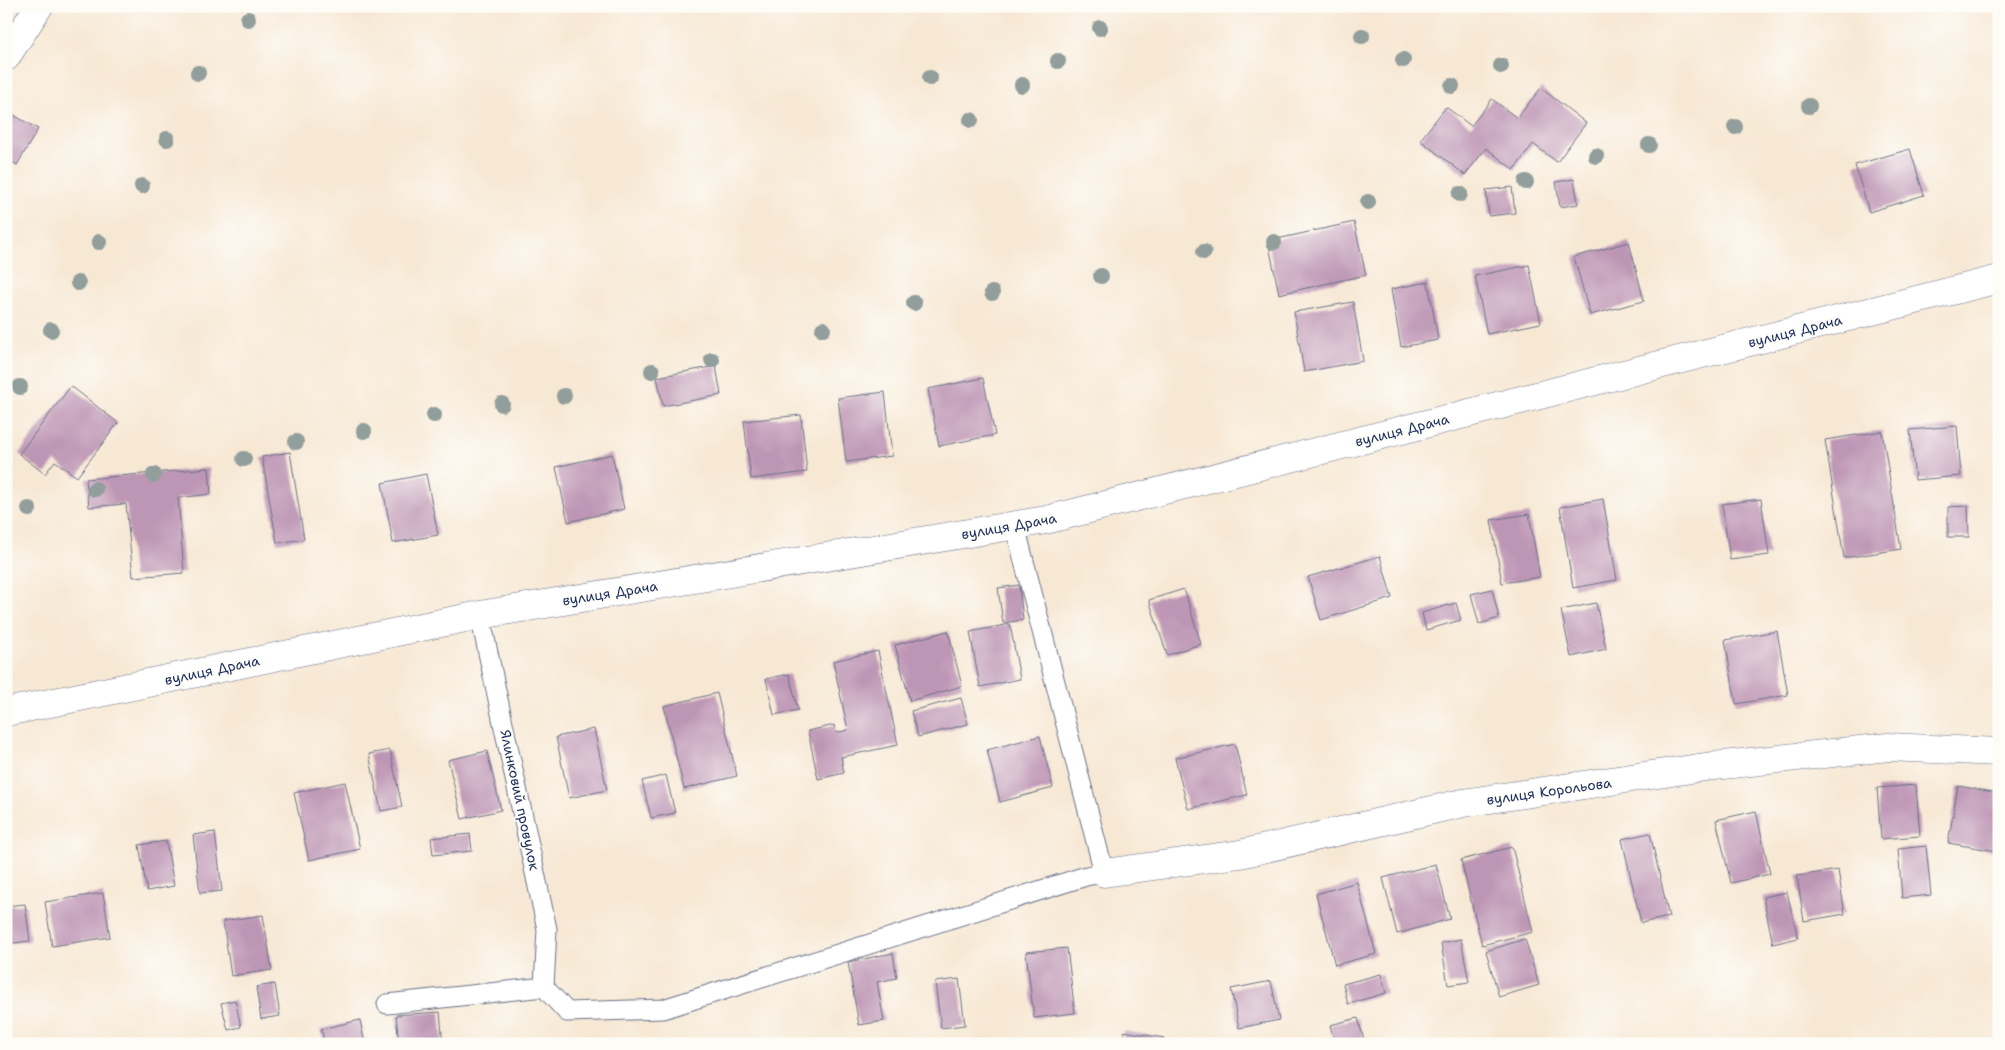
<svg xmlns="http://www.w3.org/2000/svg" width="2005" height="1050" font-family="'Shantell Sans',sans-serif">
	<rect width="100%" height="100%" fill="#fdfcf7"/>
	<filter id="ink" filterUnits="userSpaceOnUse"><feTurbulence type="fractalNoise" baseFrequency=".02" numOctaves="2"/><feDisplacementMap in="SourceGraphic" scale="10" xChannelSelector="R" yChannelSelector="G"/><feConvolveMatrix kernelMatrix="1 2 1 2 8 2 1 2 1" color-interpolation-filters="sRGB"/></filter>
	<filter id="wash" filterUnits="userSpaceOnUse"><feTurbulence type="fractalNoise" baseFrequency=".0096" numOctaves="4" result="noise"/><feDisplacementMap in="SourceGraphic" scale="20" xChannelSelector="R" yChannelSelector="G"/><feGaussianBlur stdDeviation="1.12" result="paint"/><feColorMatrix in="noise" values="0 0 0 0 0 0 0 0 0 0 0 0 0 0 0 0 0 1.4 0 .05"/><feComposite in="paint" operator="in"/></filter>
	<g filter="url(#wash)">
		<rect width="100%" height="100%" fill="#f7e8d4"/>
		<g id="blocks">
			<g fill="#be96b5">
				<path d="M1541 88 1586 123 1557 162 1533 144 1514 170 1486 148 1465 175 1420 140 1446 107 1471 126 1492 99 1517 118Z"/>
				<path d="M10 113 38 129 17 165 6 158V119Z"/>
				<path d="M1910 149 1924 195 1869 212 1855 165Z"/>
				<path d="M1574 179 1578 204 1560 207 1556 182Z"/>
				<path d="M1512 187 1515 213 1489 216 1486 190Z"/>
				<path d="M1354 222 1366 275 1279 294 1268 241Z"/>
				<path d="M1629 242 1644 301 1590 315 1574 257Z"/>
				<path d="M1529 265 1541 323 1487 334 1475 276Z"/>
				<path d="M1428 282 1438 340 1401 347 1391 289Z"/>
				<path d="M1353 302 1363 361 1304 372 1294 312Z"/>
				<path d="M716 366 721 395 663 406 657 377Z"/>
				<path d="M983 378 995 435 939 446 928 389Z"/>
				<path d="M71 386 118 423 77 477 55 461 45 474 19 454Z"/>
				<path d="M885 392 892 456 846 462 838 398Z"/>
				<path d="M801 415 807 472 751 479 744 421Z"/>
				<path d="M1957 426 1961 476 1915 480 1910 430Z"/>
				<path d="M1882 431 1901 549 1844 558 1825 440Z"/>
				<path d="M290 452 304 539 277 543 262 457Z"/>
				<path d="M612 454 624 509 568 522 556 467Z"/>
				<path d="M209 468 211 494 178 498 184 573 133 577 126 504 89 507 86 479Z"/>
				<path d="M426 474 438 535 393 543 382 483Z"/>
				<path d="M1603 499 1617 580 1573 588 1560 507Z"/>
				<path d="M1761 499 1769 555 1730 560 1722 504Z"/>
				<path d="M1968 506 1969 537H1948V507Z"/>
				<path d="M1529 514 1540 577 1502 583 1491 520Z"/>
				<path d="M1380 556 1392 598 1321 620 1308 577Z"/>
				<path d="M1019 585 1023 620 1003 623 998 588Z"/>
				<path d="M1184 589 1201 644 1167 655 1149 600Z"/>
				<path d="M1492 589 1499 618 1479 624 1471 594Z"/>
				<path d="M1456 603 1461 620 1426 630 1422 613Z"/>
				<path d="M1596 603 1606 649 1571 657 1561 610Z"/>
				<path d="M1010 624 1020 679 980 687 970 632Z"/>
				<path d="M948 631 962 686 910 701 895 645Z"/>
				<path d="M1777 631 1788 695 1736 704 1725 640Z"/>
				<path d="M878 651 898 745 841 757 844 773 818 779 808 731 834 725 836 733 848 730 833 661Z"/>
				<path d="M789 674 798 710 774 715 766 679Z"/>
				<path d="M717 693 737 776 684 789 664 706Z"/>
				<path d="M961 698 968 724 918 737 911 711Z"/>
				<path d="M594 729 607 790 569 798 556 737Z"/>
				<path d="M1040 736 1053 788 1000 802 987 750Z"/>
				<path d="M1235 744 1247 795 1188 809 1175 758Z"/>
				<path d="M390 750 402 807 381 811 369 754Z"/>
				<path d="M487 751 501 810 462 819 448 760Z"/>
				<path d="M666 775 675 813 651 818 642 781Z"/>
				<path d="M345 782 360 849 309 860 294 793Z"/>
				<path d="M1916 785 1920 836 1881 839 1877 788Z"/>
				<path d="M1958 786 1999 793V834L1996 851 1948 843Z"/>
				<path d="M1756 811 1770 874 1731 883 1716 820Z"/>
				<path d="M215 832 222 891 200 893 193 835Z"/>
				<path d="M1650 833 1669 917 1641 923 1622 839Z"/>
				<path d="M470 834 472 851 433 855 431 838Z"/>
				<path d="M166 841 174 886 147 891 139 845Z"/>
				<path d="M1926 846 1931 895 1902 898 1898 849Z"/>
				<path d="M1512 847 1533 932 1482 945 1461 860Z"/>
				<path d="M1436 864 1450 919 1397 934 1383 878Z"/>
				<path d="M1838 870 1845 914 1804 921 1797 876Z"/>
				<path d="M1357 882 1376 954 1335 965 1316 894Z"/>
				<path d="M1787 892 1798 938 1773 944 1763 897Z"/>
				<path d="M103 893 110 937 52 946 45 902Z"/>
				<path d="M25 904 30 941 6 944V906Z"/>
				<path d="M263 915 272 970 231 976 223 921Z"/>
				<path d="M1461 939 1469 982 1448 985 1441 943Z"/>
				<path d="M1525 939 1539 985 1499 997 1486 951Z"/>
				<path d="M1067 948 1075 1013 1034 1018 1026 952Z"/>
				<path d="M893 953 897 978 877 982 884 1021 859 1025 848 962Z"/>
				<path d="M1381 974 1386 993 1348 1004 1343 984Z"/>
				<path d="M959 979 965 1025 941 1028 935 982Z"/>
				<path d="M1271 981 1279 1020 1239 1028 1231 989Z"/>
				<path d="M275 984 280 1016 261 1019 256 987Z"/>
				<path d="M235 1000 241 1027 228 1030 221 1003Z"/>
				<path d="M440 1012 443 1044H399L396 1015Z"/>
				<path d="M1358 1018 1365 1044H1335L1330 1025Z"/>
				<path d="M360 1020 365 1044H325L321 1029Z"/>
				<path d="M1124 1031 1164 1038 1163 1044H1122Z"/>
			</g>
		</g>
	</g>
	<g filter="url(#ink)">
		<use href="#blocks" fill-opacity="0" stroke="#687087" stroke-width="1"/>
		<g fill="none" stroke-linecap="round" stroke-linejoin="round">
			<defs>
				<g id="service">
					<path d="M480 615 547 929 544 987"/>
					<path d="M544 987 567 1012 663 1009 1086 876 1104 873 1015 526"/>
					<path d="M387 1004 544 987"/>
				</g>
				<g id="minor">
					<path d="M6 57 39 6"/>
					<path d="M6 712 480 615 1046 520 1999 279"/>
					<path d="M1104 873 1240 854 1463 803 1705 767 1888 747 1999 752"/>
				</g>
			</defs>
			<use href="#service" stroke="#687087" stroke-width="21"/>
			<use href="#minor" stroke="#687087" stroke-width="29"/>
			<use href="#service" stroke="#fff" stroke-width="19"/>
			<use href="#minor" stroke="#fff" stroke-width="28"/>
		</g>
		<g fill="#919e9b">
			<circle cx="248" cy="19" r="8"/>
			<circle cx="1100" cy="28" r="8"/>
			<circle cx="1362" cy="36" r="8"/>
			<circle cx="1403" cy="60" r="8"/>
			<circle cx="1058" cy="61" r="8"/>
			<circle cx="1501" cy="66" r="8"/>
			<circle cx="198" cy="73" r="8"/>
			<circle cx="930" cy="78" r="8"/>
			<circle cx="1022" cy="85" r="8"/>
			<circle cx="1452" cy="86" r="8"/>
			<circle cx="1809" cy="106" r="8"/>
			<circle cx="971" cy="120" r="8"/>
			<circle cx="1735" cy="127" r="8"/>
			<circle cx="167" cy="139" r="8"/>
			<circle cx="1649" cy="145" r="8"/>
			<circle cx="1596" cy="156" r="8"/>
			<circle cx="1526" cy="182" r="8"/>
			<circle cx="142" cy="186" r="8"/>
			<circle cx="1460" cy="194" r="8"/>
			<circle cx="1368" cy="202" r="8"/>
			<circle cx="99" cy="242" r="8"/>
			<circle cx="1274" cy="242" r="8"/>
			<circle cx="1204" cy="252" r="8"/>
			<circle cx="1101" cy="276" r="8"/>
			<circle cx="78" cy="283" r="8"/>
			<circle cx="992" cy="293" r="8"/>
			<circle cx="914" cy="303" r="8"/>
			<circle cx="823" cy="329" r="8"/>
			<circle cx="51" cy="330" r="8"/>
			<circle cx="712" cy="360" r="8"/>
			<circle cx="652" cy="371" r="8"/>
			<circle cx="20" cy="387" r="8"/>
			<circle cx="564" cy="396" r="8"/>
			<circle cx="502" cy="404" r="8"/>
			<circle cx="434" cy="415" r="8"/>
			<circle cx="364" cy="431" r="8"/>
			<circle cx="296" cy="442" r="8"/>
			<circle cx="244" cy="459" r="8"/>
			<circle cx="154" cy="475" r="8"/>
			<circle cx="95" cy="489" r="8"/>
			<circle cx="29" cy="509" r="8"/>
		</g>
	</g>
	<g text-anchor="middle" stroke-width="4" stroke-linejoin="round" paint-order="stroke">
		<g font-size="14" fill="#1b2f5e" stroke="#fdfcf7">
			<text transform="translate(1795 331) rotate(-14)" y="5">вулиця Драча</text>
			<text transform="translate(1402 430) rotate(-14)" y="5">вулиця Драча</text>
			<text transform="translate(1009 526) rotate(-10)" y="5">вулиця Драча</text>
			<text transform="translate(610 593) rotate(-9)" y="5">вулиця Драча</text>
			<text transform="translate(212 670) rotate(-12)" y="5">вулиця Драча</text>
			<text transform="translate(1549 791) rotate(-8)" y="5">вулиця Корольова</text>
			<text transform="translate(520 800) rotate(78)" y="5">Ялинковий провулок</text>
		</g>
	</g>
	<rect width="2005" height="1050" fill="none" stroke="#fdfcf7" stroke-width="25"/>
</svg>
